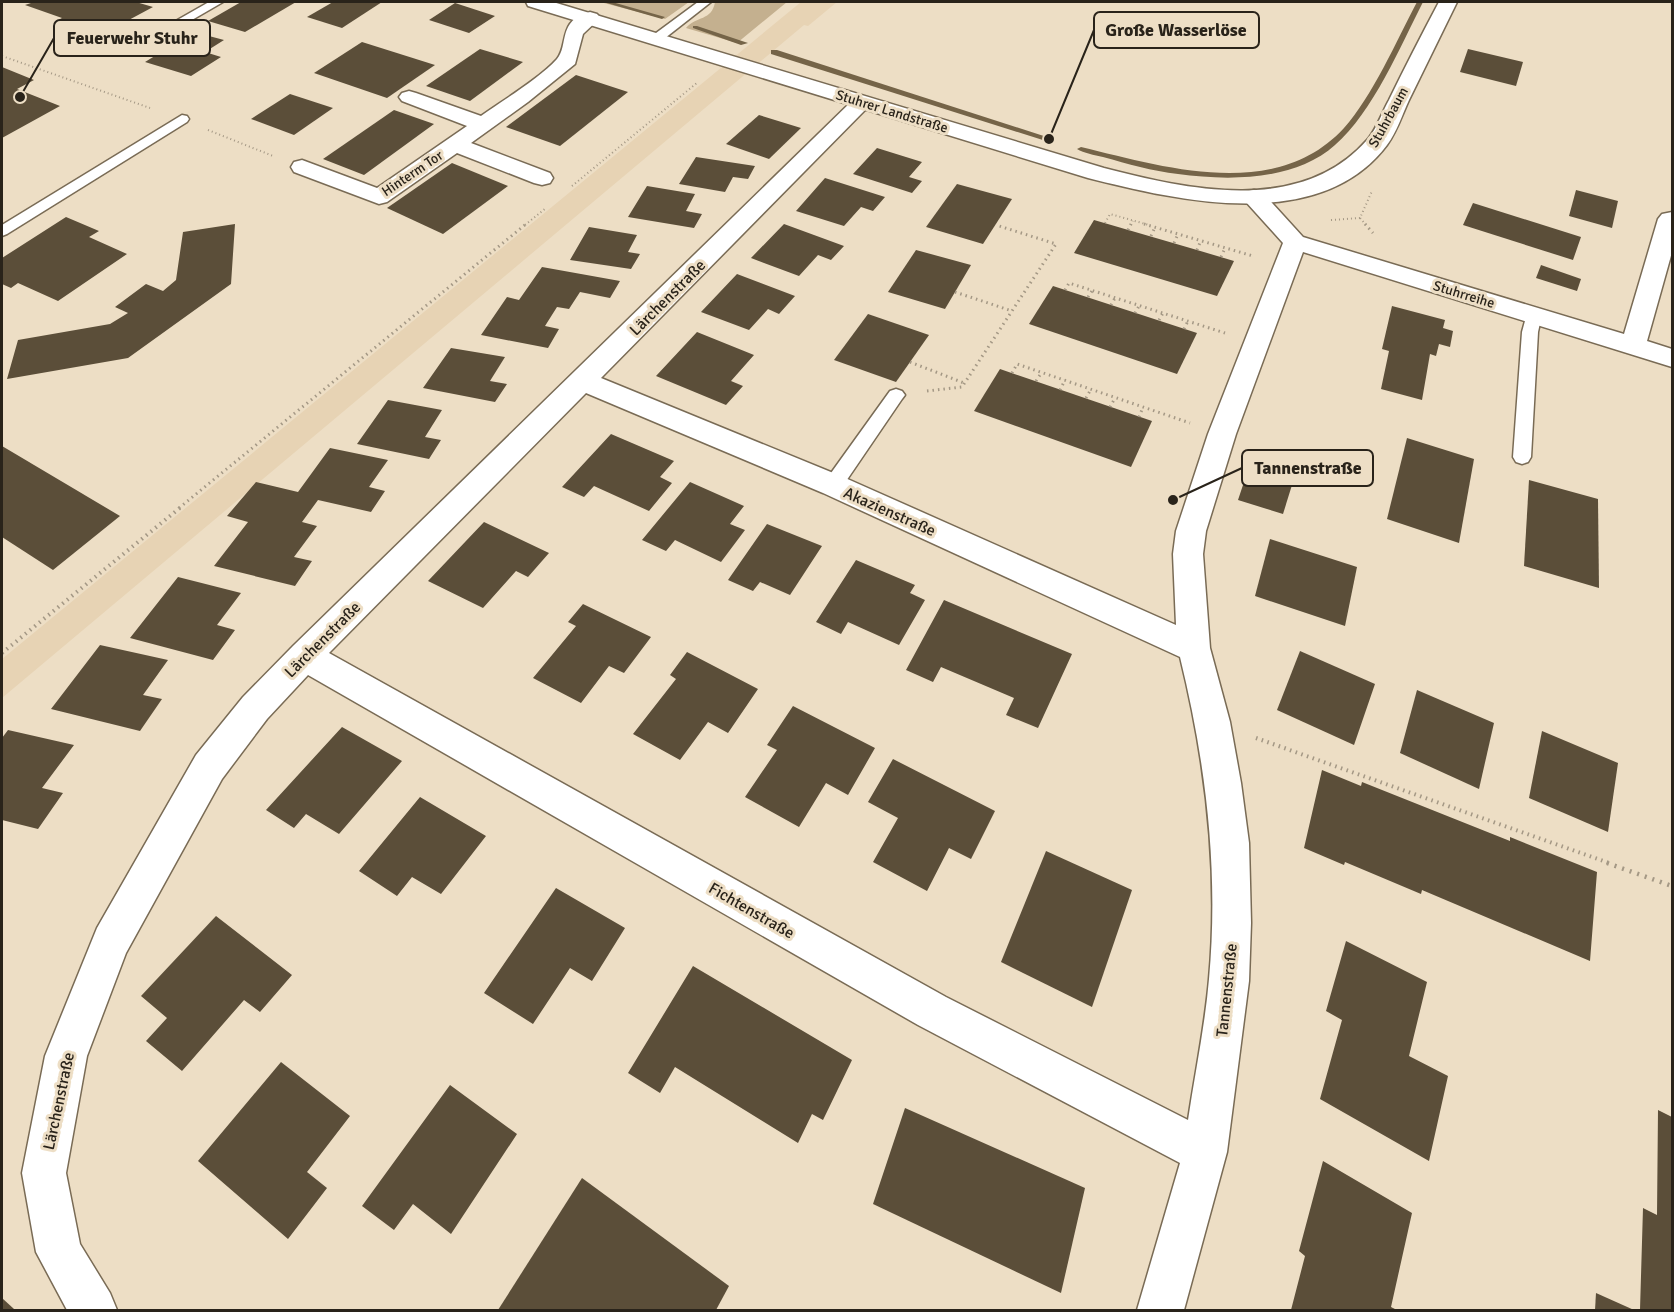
<svg xmlns="http://www.w3.org/2000/svg" width="1674" height="1312" font-family="Signika,sans-serif">
	<rect width="100%" height="100%" fill="#eddec5"/>
	<path fill="#e7d3b4" d="M801 2H837L808 26 804 25 2 698V659Z"/>
	<g fill="#c4b08f">
		<path d="M600 2H689L665 19Z"/>
		<path d="M715 2H787L737 43 686 28C696 16 712 21 715 2Z"/>
	</g>
	<g fill="none" stroke-linecap="round" stroke-linejoin="round">
		<g fill="#756448" fill-rule="evenodd">
			<path d="M603 2H612L665 17 662 19Z"/>
			<path d="M1417 2H1423C1400 47 1373 112 1335 145 1295 181 1229 181 1178 174 1152 171 1128 164 1103 157 1094 155 1084 153 1077 149L1081 147C1164 167 1276 202 1344 128 1372 97 1397 40 1417 2Z"/>
			<path d="M693 26H697L748 43 741 45 693 28Z"/>
			<path d="M771 50H777L1053 139 1046 141 771 54Z"/>
		</g>
	</g>
	<g fill="#5b4e39">
		<path d="M28 2H136L153 7 99 36 56 21 62 18 25 5 31 3Z"/>
		<path d="M241 2H296L245 32 208 21Z"/>
		<path d="M333 2H382L342 28 307 17Z"/>
		<path d="M455 3 495 16 469 33 429 20Z"/>
		<path d="M194 32 224 40 205 52 221 57 191 76 145 62Z"/>
		<path d="M362 42 435 65 387 98 314 73Z"/>
		<path d="M480 49 523 62 470 101 426 86Z"/>
		<path d="M1468 49 1523 62 1516 86 1460 72Z"/>
		<path d="M2 67 34 80 17 89 60 106 2 138Z"/>
		<path d="M576 75 628 92 560 146 506 127Z"/>
		<path d="M290 94 333 108 294 135 251 119Z"/>
		<path d="M394 110 434 124 364 175 323 159Z"/>
		<path d="M759 115 801 128 769 159 726 144Z"/>
		<path d="M877 148 922 162 909 177 922 181 912 193 853 174Z"/>
		<path d="M696 157 755 166 748 179 733 177 725 192 679 184Z"/>
		<path d="M452 163 508 186 443 234 387 208Z"/>
		<path d="M825 178 885 197 873 211 861 207 844 226 796 211Z"/>
		<path d="M957 184 1012 199 983 244 926 227Z"/>
		<path d="M647 186 695 194 686 211 702 214 694 228 628 217Z"/>
		<path d="M1576 190 1618 201 1612 228 1569 216Z"/>
		<path d="M1473 203 1581 237 1573 260 1463 225Z"/>
		<path d="M66 217 99 231 89 237 127 254 58 301 18 283 11 288 2 284V258Z"/>
		<path d="M1094 220 1197 250 1234 261 1217 296 1074 253Z"/>
		<path d="M235 224 231 284 128 358 7 379 18 340 110 324 128 313 115 307 146 284 163 291 176 280 183 232Z"/>
		<path d="M784 224 844 246 831 260 818 255 799 276 751 258Z"/>
		<path d="M589 227 637 235 628 252 640 254 631 269 570 260Z"/>
		<path d="M916 250 971 265 945 309 888 292Z"/>
		<path d="M1541 265 1581 279 1577 291 1536 278Z"/>
		<path d="M542 267 620 281 610 298 580 292 569 309 557 307 545 326 559 329 548 348 481 335 507 297 519 300Z"/>
		<path d="M737 274 795 296 779 314 768 309 749 330 701 312Z"/>
		<path d="M1053 286 1197 333 1177 374 1029 324Z"/>
		<path d="M1392 306 1445 320 1443 328 1453 331 1450 347 1439 344 1436 356 1430 354 1422 400 1381 389 1389 351 1382 349Z"/>
		<path d="M868 314 929 335 896 382 834 360Z"/>
		<path d="M697 332 754 355 731 381 743 386 726 405 656 376Z"/>
		<path d="M451 348 505 357 490 381 507 384 495 402 423 388Z"/>
		<path d="M1000 369 1152 421 1131 467 974 411Z"/>
		<path d="M388 400 442 410 425 437 441 440 429 459 357 444Z"/>
		<path d="M611 434 674 461 660 477 672 483 649 511 594 486 584 497 562 487Z"/>
		<path d="M1407 438 1474 459 1459 543 1387 519Z"/>
		<path d="M2 446 120 516 53 570 2 537Z"/>
		<path d="M330 448 388 460 369 487 385 491 371 512 318 500 302 522 317 526 294 557 312 561 295 586 214 566 248 522 227 516 256 482 298 492Z"/>
		<path d="M1252 458 1296 472 1283 514 1238 500Z"/>
		<path d="M1529 480 1598 499 1599 588 1524 566Z"/>
		<path d="M690 482 744 506 730 524 745 530 721 562 675 540 666 551 642 540Z"/>
		<path d="M484 522 549 553 528 577 516 571 483 608 428 581Z"/>
		<path d="M767 524 822 546 790 595 760 582 753 591 728 580Z"/>
		<path d="M1270 539 1357 567 1345 626 1255 596Z"/>
		<path d="M856 560 915 585 910 593 925 600 899 645 848 622 841 634 816 622Z"/>
		<path d="M178 577 241 593 217 625 235 630 213 660 130 638Z"/>
		<path d="M944 600 1072 654 1038 728 1006 715 1014 698 941 667 933 682 906 670Z"/>
		<path d="M583 604 651 637 624 673 609 666 581 703 533 678 576 626 568 622Z"/>
		<path d="M100 645 168 660 143 695 162 699 140 731 51 709Z"/>
		<path d="M1300 651 1375 684 1354 745 1277 710Z"/>
		<path d="M687 652 758 689 728 733 708 722 680 760 633 734 676 679 670 675Z"/>
		<path d="M1417 690 1494 723 1479 789 1400 753Z"/>
		<path d="M793 706 875 748 848 795 826 783 799 827 745 797 777 750 767 745Z"/>
		<path d="M342 727 402 761 339 834 306 814 294 828 266 810Z"/>
		<path d="M8 730 74 745 42 788 63 793 38 829 2 820V738Z"/>
		<path d="M1542 731 1618 763 1608 832 1529 798Z"/>
		<path d="M893 759 995 811 971 859 949 848 927 891 873 862 898 818 868 802Z"/>
		<path d="M1322 770 1361 786 1362 782 1510 841V837L1597 872 1590 961 1422 890 1421 894 1345 862 1344 865 1304 848Z"/>
		<path d="M420 797 486 836 441 894 412 877 397 896 359 871Z"/>
		<path d="M1046 851 1132 890 1092 1007 1001 962Z"/>
		<path d="M556 888 625 928 592 981 570 968 533 1024 484 993Z"/>
		<path d="M216 916 292 975 260 1012 244 1000 182 1071 146 1041 167 1018 141 996Z"/>
		<path d="M1346 941 1427 982 1409 1056 1448 1076 1429 1161 1320 1099 1342 1020 1326 1011Z"/>
		<path d="M693 966 852 1060 823 1120 812 1114 798 1143 675 1067 660 1093 628 1073Z"/>
		<path d="M281 1062 350 1116 307 1172 327 1188 288 1239 198 1161Z"/>
		<path d="M450 1085 517 1134 451 1234 413 1204 394 1230 362 1206Z"/>
		<path d="M905 1108 1085 1188 1061 1293 873 1204Z"/>
		<path d="M1658 1110 1672 1117V1310H1640L1643 1208 1657 1215Z"/>
		<path d="M1323 1161 1412 1213 1391 1307 1397 1310H1291L1305 1256 1299 1251Z"/>
		<path d="M582 1178 729 1286 716 1310H498Z"/>
		<path d="M1596 1293 1634 1310H1595Z"/>
		<path d="M2 1298 14 1309 13 1310H2Z"/>
	</g>
	<g fill="none" stroke-linecap="round" stroke-linejoin="round">
		<defs>
			<g id="service">
				<path d="M209 2H223L147 46H139L137 43Z"/>
				<path d="M698 2H711L660 42H652L650 39 652 36Z"/>
				<path d="M182 115 187 116 189 119 187 122 7 234 2 236V225Z"/>
				<path d="M1534 309 1540 310 1542 314 1538 332 1531 457 1528 462 1522 464 1516 462 1513 457 1522 332 1528 310Z"/>
				<path d="M896 389 902 391 905 395 902 399 840 490 833 492 826 490 824 485 826 480 890 391Z"/>
			</g>
			<g id="minor">
				<path d="M590 12 597 14 600 18 583 34 575 64 528 102 471 143 550 173 553 178 550 183 542 185 534 183 457 153 387 202 379 204 294 172 291 167 294 162 302 160 377 188 467 126 402 101 399 97 402 93 409 91 416 93 481 116C502 101 540 78 557 59 569 45 557 20 590 12Z"/>
				<path d="M862 96 869 98 873 102 869 106 601 378 843 477 1176 625 1173 554 1176 531 1208 434 1283 243 1246 202 1242 197 1246 192 1254 190 1262 192 1303 237 1624 334 1658 219 1662 214 1672 212V252L1647 341 1672 349V367L1303 252 1236 434 1206 531 1203 554 1210 648 1230 722 1241 783 1249 843 1251 923 1249 981 1227 1152 1184 1310H1137L1180 1163 918 1025 308 675 267 719 222 779 126 953 87 1056 66 1173 80 1244 110 1293 117 1310H67L36 1252 22 1173 45 1056 97 928 196 755 243 697 293 646 855 98ZM586 393 823 493 1180 657C1206 763 1219 870 1209 979 1205 1026 1195 1073 1188 1120L946 997 329 653Z"/>
			</g>
			<path id="tertiary" d="M526 2H553L1104 168C1189 190 1301 215 1367 140 1377 129 1382 112 1389 100 1405 67 1422 34 1439 2H1457C1441 35 1425 67 1409 100 1402 115 1397 132 1387 145 1320 234 1179 201 1088 178L528 6Z"/>
		</defs>
		<use href="#service" stroke="#796b55" stroke-width="3"/>
		<use href="#minor" stroke="#796b55" stroke-width="3"/>
		<use href="#tertiary" stroke="#796b55" stroke-width="3"/>
		<g stroke="#a49885" stroke-width="2" stroke-dasharray="1 3" stroke-linecap="butt">
			<path d="M2 56 150 108"/>
			<path d="M208 130 273 156"/>
			<path d="M572 186 698 82"/>
			<path d="M1331 220 1360 218"/>
			<path d="M1105 223 1110 214 1149 225"/>
			<path d="M525 225 546 208"/>
			<path d="M1131 225 1133 221"/>
			<path d="M1366 225 1360 218 1372 191"/>
		</g>
		<g stroke="#a49885" stroke-width="3" stroke-dasharray="1.5 4" stroke-linecap="butt">
			<path d="M1144 224 1253 256"/>
			<path d="M1365 224 1373 233"/>
			<path d="M1128 230 1131 224"/>
			<path d="M1151 236 1155 227"/>
			<path d="M1174 243 1178 234"/>
			<path d="M1197 250 1201 240"/>
			<path d="M1221 257 1225 248"/>
			<path d="M1065 290 1069 283 1225 333"/>
			<path d="M955 292 1012 311"/>
			<path d="M1088 297 1092 291"/>
			<path d="M1111 305 1115 298"/>
			<path d="M1135 313 1139 306"/>
			<path d="M1159 320 1163 313"/>
			<path d="M1184 329 1188 321"/>
			<path d="M910 362 964 383"/>
			<path d="M1012 373 1017 364 1190 423"/>
			<path d="M1036 381 1042 372"/>
			<path d="M1060 390 1065 380"/>
			<path d="M927 391 962 387 1056 244 996 225"/>
			<path d="M1086 398 1091 389"/>
			<path d="M1110 407 1115 398"/>
			<path d="M1139 417 1143 407"/>
			<path d="M179 508 526 224"/>
		</g>
		<g stroke="#a49885" stroke-width="4" stroke-dasharray="1.5 4.5" stroke-linecap="butt">
			<path d="M2 653 181 507"/>
			<path d="M1256 738 1612 864"/>
		</g>
		<path stroke="#a49885" stroke-width="4.5" stroke-dasharray="2 6" stroke-linecap="butt" d="M1607 863 1672 886"/>
		<use href="#service" fill="#fff" fill-rule="evenodd"/>
		<use href="#minor" fill="#fff" fill-rule="evenodd"/>
		<use href="#tertiary" fill="#fff" fill-rule="evenodd"/>
	</g>
	<g text-anchor="middle" stroke-width="6" stroke-linejoin="round" paint-order="stroke">
		<g font-size="14" fill="#29231a" stroke="#eddec5">
			<text transform="translate(892 111) rotate(17)" y="5">Stuhrer Landstraße</text>
			<text transform="translate(1388 117) rotate(-61)" y="5">Stuhrbaum</text>
			<text transform="translate(412 173) rotate(-34)" y="5">Hinterm Tor</text>
			<text transform="translate(1464 294) rotate(17)" y="5">Stuhrreihe</text>
		</g>
		<g font-size="16" fill="#29231a" stroke="#eddec5">
			<text transform="translate(667 297) rotate(-45)" y="6">Lärchenstraße</text>
			<text transform="translate(890 511) rotate(24)" y="6">Akazienstraße</text>
			<text transform="translate(322 639) rotate(-45)" y="6">Lärchenstraße</text>
			<text transform="translate(752 910) rotate(30)" y="6">Fichtenstraße</text>
			<text transform="translate(1226 990) rotate(-84)" y="6">Tannenstraße</text>
			<text transform="translate(58 1101) rotate(-78)" y="6">Lärchenstraße</text>
		</g>
	</g>
	<path fill="none" stroke="#29231a" stroke-width="2" d="M1049 139L1094 30M20 97L54 38M1173 500L1242 468"/>
	<g fill="#29231a" stroke="#eddec5" stroke-width="2">
		<circle cx="1049" cy="139" r="6"/>
		<circle cx="20" cy="97" r="6"/>
		<circle cx="1173" cy="500" r="6"/>
	</g>
	<g fill="#eddec5" stroke="#29231a" stroke-width="2">
		<rect x="1094" y="12" width="165" height="36" rx="6"/>
		<rect x="54" y="20" width="156" height="36" rx="6"/>
		<rect x="1242" y="450" width="131" height="36" rx="6"/>
	</g>
	<g font-size="18" text-anchor="middle" font-weight="bold" fill="#29231a">
		<text x="1176" y="36">Große Wasserlöse</text>
		<text x="132" y="44">Feuerwehr Stuhr</text>
		<text x="1308" y="474">Tannenstraße</text>
	</g>
	<rect width="1674" height="1312" fill="none" stroke="#29231a" stroke-width="6"/>
</svg>
